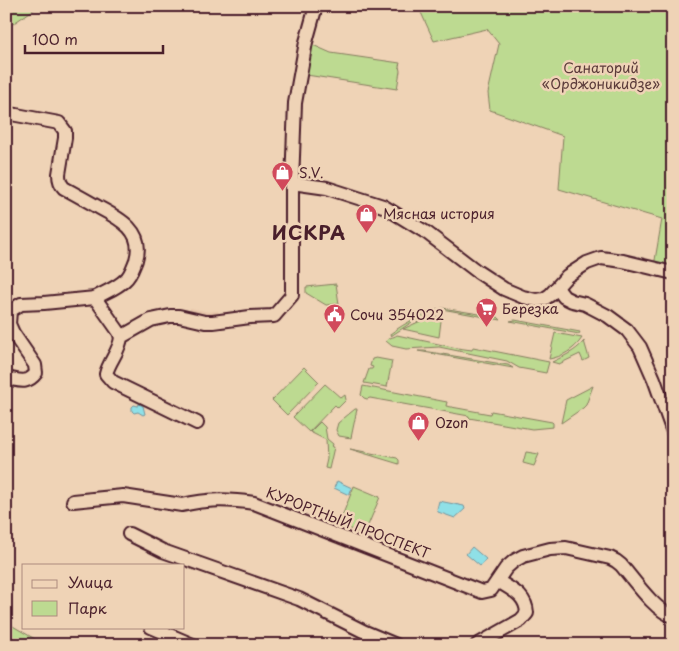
<svg xmlns="http://www.w3.org/2000/svg" width="679" height="651" font-family="'Playpen Sans',sans-serif">
	<rect width="100%" height="100%" fill="#efd3b6"/>
	<filter id="ink" filterUnits="userSpaceOnUse"><feTurbulence type="fractalNoise" baseFrequency=".02" numOctaves="2"/><feDisplacementMap in="SourceGraphic" scale="10" xChannelSelector="R" yChannelSelector="G"/><feConvolveMatrix kernelMatrix="1 2 1 2 8 2 1 2 1" color-interpolation-filters="sRGB"/></filter>
	<g filter="url(#ink)">
		<path fill="#e7c5a9" d="M190 308 208 312 218 311 220 316 204 317 191 314Z"/>
		<g fill="#bdda91" stroke="#847c5e">
			<path d="M6 6H39L11 25 6 35Z"/>
			<path d="M418 6H673V272L654 266 662 219 559 189 563 136 490 110 488 93 499 44 487 29 434 41Z"/>
			<path d="M306 42 331 53 400 63 399 66 400 71 397 89 300 74Z"/>
			<path d="M336 284 339 304 326 305 306 293V287Z"/>
			<path d="M442 308 498 317 501 320 442 309 412 322 391 336 390 334C406 322 423 314 442 308Z"/>
			<path d="M440 313H442L439 337 403 329 436 314V317L439 318Z"/>
			<path d="M515 320 580 332 579 334 510 321Z"/>
			<path d="M555 333 582 338C575 349 562 357 549 359Z"/>
			<path d="M397 335 457 348 472 350 473 347 549 362 546 373 519 368 507 361 439 347 406 349 392 346 386 341C389 337 393 338 397 335Z"/>
			<path d="M584 341 589 358 583 361 580 354 559 364 552 362C564 356 575 352 584 341Z"/>
			<path d="M418 351H424L508 365 513 368Z"/>
			<path d="M376 358 392 361 387 387 364 383 369 369H372L373 367 370 366 372 359Z"/>
			<path d="M304 367 319 382 287 415 272 400Z"/>
			<path d="M325 384 341 398 345 395 346 400 338 408 335 405 309 432 293 417Z"/>
			<path d="M363 386 447 402 446 406 490 414 491 411 552 422 553 423V427L532 429 469 418V416L370 398 367 399 364 398 361 395Z"/>
			<path d="M593 386 586 405 583 408 561 423 566 400Z"/>
			<path d="M355 409H357L351 438 339 436 336 430 338 423Z"/>
			<path d="M320 422 325 427 327 439 333 444 332 447H334L329 469 325 468 327 459 326 440 310 432Z"/>
			<path d="M350 449 397 458 399 460V464Z"/>
			<path d="M526 452 539 454 534 466 523 463Z"/>
			<path d="M354 486 380 497 364 535 339 524Z"/>
			<path d="M6 622 45 645H6Z"/>
		</g>
		<g fill="#8fe0e7" stroke="#73939c">
			<path d="M139 404 143 406 145 414 143 415 138 412 134 413 132 411V407L134 405 138 406Z"/>
			<path d="M337 481 352 488 349 495 334 488Z"/>
			<path d="M439 501 464 506 465 509 455 518 438 512 437 509Z"/>
			<path d="M472 547 486 559 480 566 466 554Z"/>
		</g>
		<g fill="none" stroke-linecap="round" stroke-linejoin="round">
			<defs>
				<g id="minor">
					<path d="M6 113 59 123 65 131V138L59 174C59 180 60 184 64 188 75 194 86 200 98 207 119 218 145 231 136 260 133 267 131 275 125 280 117 288 105 292 95 298"/>
					<path d="M292 183 327 188 383 206 427 233 478 272 504 289 523 297 536 300 544 299 550 295 567 276 587 263 601 258 623 261 673 273"/>
					<path d="M557 288 564 297 572 301 585 304 608 316 627 330 640 347 654 379 673 432"/>
					<path d="M6 378C19 380 27 385 36 373L35 365 13 333 9 324 10 311 21 304 44 303 95 298 119 332 121 337"/>
					<path d="M197 423 113 382 106 374C109 361 120 351 121 337L151 320 170 316H179L205 322H213L250 317 274 316 292 295V183L295 103 306 42 316 6"/>
					<path d="M73 501 123 496 182 505C208 499 228 499 254 503L482 592 491 590 506 568 514 561 523 556 550 549 566 548 610 558 616 561 621 565C633 579 656 612 673 616"/>
					<path d="M129 534 163 551 299 599 365 632 396 645"/>
					<path d="M151 627 193 645"/>
					<path d="M477 645 521 620 527 613C526 595 512 590 498 581"/>
				</g>
			</defs>
			<use href="#minor" stroke="#4a1f2b" stroke-width="16"/>
			<use href="#minor" stroke="#efd3b6" stroke-width="12"/>
		</g>
	</g>
	<defs>
		<symbol id="shop-pin" viewBox="-11 -11 22 30"><path d="M0 17L-7.5 6A9.5 9.5 0 1 1 7.5 6Z" fill="#d1495b" stroke="#efd3b6"/><path d="M-5-2.5h2.3a2.7 3.5 0 0 1 5.4 0H5L5.5 6h-11ZM-1.5-2.5h3a1.5 2.3 0 0 0-3 0Z" fill="#fff"/></symbol>
		<symbol id="supermarket-pin" viewBox="-11 -11 22 30"><path d="M0 17L-7.5 6A9.5 9.5 0 1 1 7.5 6Z" fill="#d1495b" stroke="#efd3b6"/><path d="M-6-5.5h2.5l.6 2H6L4.5 2H-2.5L-4.4-4H-6ZM-1.5 3.2a1.3 1.3 0 1 0 .1 0ZM3 3.2a1.3 1.3 0 1 0 .1 0Z" fill="#fff"/></symbol>
		<symbol id="civic-pin" viewBox="-11 -11 22 30"><path d="M0 17L-7.5 6A9.5 9.5 0 1 1 7.5 6Z" fill="#d1495b" stroke="#efd3b6"/><path d="M-.6-6.5H3V-4.5H.6V-3L4-1V1h2V6H-6V1h2V-1L-.6-3ZM-1.2 2.5V6h2.4V2.5Z" fill="#fff"/></symbol>
	</defs>
	<g fill-rule="evenodd">
		<use href="#shop-pin" x="270" y="160" width="25" height="34"/>
		<use href="#shop-pin" x="354" y="202" width="25" height="34"/>
		<use href="#supermarket-pin" x="474" y="296" width="25" height="34"/>
		<use href="#civic-pin" x="322" y="302" width="25" height="34"/>
		<use href="#shop-pin" x="406" y="410" width="25" height="34"/>
	</g>
	<g text-anchor="middle" stroke-width="5" stroke-linejoin="round" paint-order="stroke">
		<g font-size="14" fill="#5b3b3a" stroke="#efd3b6">
			<text x="601" y="73">Санаторий<tspan x="601" dy="16">«Орджоникидзе»</tspan></text>
		</g>
		<g font-size="14" fill="#4a1f2b" stroke="#efd3b6" text-anchor="start">
			<text x="299" y="178">S.V.</text>
			<text x="383" y="219">Мясная история</text>
			<text x="502" y="314">Березка</text>
			<text x="350" y="320">Сочи 354022</text>
			<text x="435" y="428">Ozon</text>
		</g>
		<g font-size="14" fill="#4a1f2b" stroke="#efd3b6">
			<text transform="translate(348 523) rotate(21)" y="5">КУРОРТНЫЙ ПРОСПЕКТ</text>
		</g>
		<g font-size="19" font-weight="bold" letter-spacing="1" fill="#4a1f2b" stroke="#efd3b6">
			<text x="309" y="240">ИСКРА</text>
		</g>
	</g>
	<rect width="679" height="651" fill="none" stroke="#efd3b6" stroke-width="25"/>
	<rect x="12" y="12" width="654" height="626" fill="none" stroke="#4a1f2b" stroke-width="2" filter="url(#ink)"/>
	<rect x="22" y="564" width="162" height="65" fill="#efd3b6" stroke="#ad8b7e"/>
	<rect x="32" y="580" width="25" height="8" fill="#efd3b6" stroke="#ad8b7e"/>
	<text x="68" y="588" font-size="15" fill="#4a1f2b">Улица</text>
	<rect x="32" y="601" width="25" height="15" fill="#bdda91" stroke="#ad8b7e"/>
	<text x="68" y="614" font-size="15" fill="#4a1f2b">Парк</text>
	<path d="M25 45v8h138v-8" fill="none" stroke="#4a1f2b" stroke-width="2.5"/>
	<text x="32" y="45" font-size="15" fill="#4a1f2b" stroke="#efd3b6" stroke-width="4" paint-order="stroke">100 m</text>
</svg>
